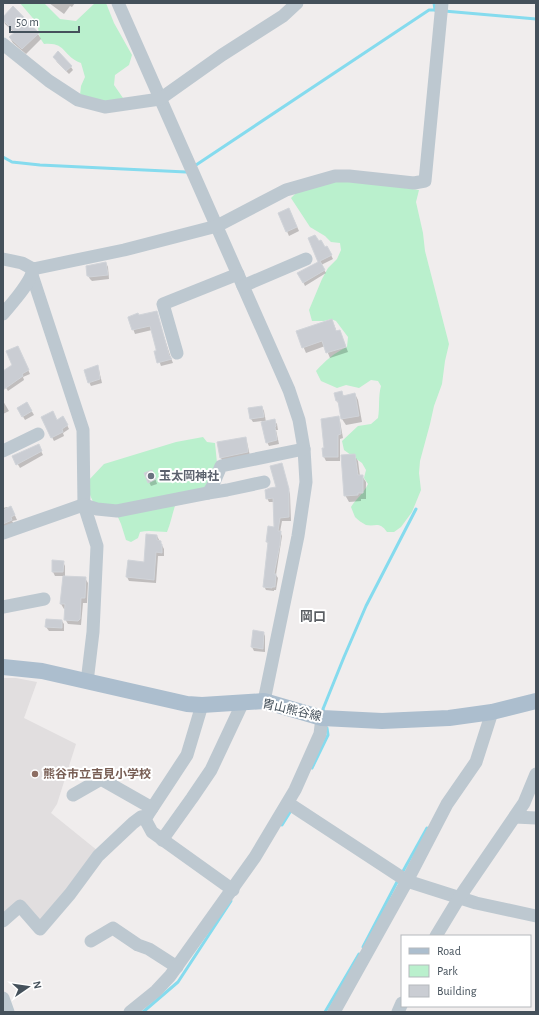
<svg xmlns="http://www.w3.org/2000/svg" width="539" height="1015" font-family="'Alegreya Sans','Noto Sans JP',sans-serif">
	<rect width="100%" height="100%" fill="#f0eded"/>
	<path fill="#e1dedf" d="M3 678H16L37 682 24 718 76 744 57 804 51 813 98 851 39 922 20 901 3 914Z"/>
	<g fill="#baf0cd">
		<path d="M20 3H44L60 19 76 21 95 3H106L114 23 132 55 129 65 115 75 114 85 123 98 107 102 80 95 81 86 85 77 81 63C62 56 67 42 44 44L40 38 37 23Z"/>
		<path d="M338 181 391 186 419 190 416 202 423 233 425 251 449 344 445 361 442 384 434 406 430 424 420 461 419 473 421 490 412 512 401 527 394 532H387C379 521 376 527 366 525 362 523 358 520 355 517L351 507C356 499 364 493 368 484L364 478 366 470 362 463 344 450 342 441 358 426 371 424 378 418C380 407 378 397 381 386L378 381 371 380 359 388 346 385 337 388 321 381 316 371C325 361 334 353 347 347L348 337 336 321 331 319 324 321H312L309 310 322 279 328 268 337 259 341 250 340 243 331 242 325 236 310 227 291 198 297 192Z"/>
		<path d="M203 437 207 442 215 443 217 463 206 488 179 496C173 508 172 520 167 532 158 532 149 530 140 532L138 538 131 542 126 540 121 524 113 506 94 504 90 495 88 481 104 464 176 442Z"/>
	</g>
	<g fill="#0003">
		<path d="M49 3H75L72 7 70 6 64 14Z"/>
		<path d="M3 18 38 34 41 39 26 54 13 43 10 38 15 33 5 24Z"/>
		<path d="M56 61 71 67 73 70 69 74Z"/>
		<path d="M279 213H291L299 231 289 236Z"/>
		<path d="M318 243 325 248 327 247 333 259 321 265 326 273 305 286 299 273 319 262Z"/>
		<path d="M106 263 108 267 109 279 92 281 90 279 88 276Z"/>
		<path d="M156 312 171 358 173 363 161 366 156 352H157L152 330 135 334 129 318Z"/>
		<path d="M332 320 337 332 339 331 342 336 348 352 330 358 325 346 306 353 297 332Z"/>
		<path d="M19 350 30 374 23 377 24 380 8 391 3 383V372L13 366Z"/>
		<path d="M97 366 99 370 102 383 91 386 89 382Z"/>
		<path d="M341 392 344 396 355 394 358 400 362 422 346 425 342 419 340 407 337 401Z"/>
		<path d="M3 401 9 411 3 414Z"/>
		<path d="M27 403 34 415 25 420 18 408Z"/>
		<path d="M262 407 264 411 266 422 274 420 277 424 278 430H276L279 444 269 446 267 442 262 421 253 422 251 419Z"/>
		<path d="M63 417 69 429 63 433 64 436 54 441 42 418 57 421Z"/>
		<path d="M338 417 340 421 343 438 340 439V461H326L324 457 323 449H325Z"/>
		<path d="M245 438 247 442 250 456 223 462 221 458Z"/>
		<path d="M40 449 43 455 20 468 13 456Z"/>
		<path d="M354 455 358 461 360 476H362L366 482V499H361V501L349 502 345 495Z"/>
		<path d="M281 464 290 494 291 521H282L280 532 282 536 276 575 278 578 276 590H274V591L266 590 264 586 269 545 267 542 269 527 275 528 274 502H269L267 498 277 488Z"/>
		<path d="M154 475 157 484 151 486 149 482Z"/>
		<path d="M7 507 13 511 17 520 12 521 14 524 3 529V508Z"/>
		<path d="M157 536 164 549V556H158L156 583 129 581 127 577 129 562 145 564Z"/>
		<path d="M63 562 65 566V577L85 578 88 583 87 603H83L81 625 68 624 65 619 66 609H64L61 604 64 576H55L53 572Z"/>
		<path d="M47 620 62 621 64 624V631H49L46 627Z"/>
		<path d="M263 632 265 636V652L254 651 252 647Z"/>
	</g>
	<g fill="none" stroke-linecap="round" stroke-linejoin="round">
		<g stroke="#85dbee" stroke-width="3">
			<path d="M434 3 435 10"/>
			<path d="M444 11 536 19"/>
			<path d="M3 157 12 162 40 165 186 172 189 170"/>
			<path d="M193 167 429 10H438"/>
			<path d="M324 712 323 709 344 657 366 606 416 509"/>
			<path d="M312 768 328 735 327 728"/>
			<path d="M282 825 292 809"/>
			<path d="M402 873 427 828"/>
			<path d="M363 947 398 880"/>
			<path d="M143 1012 178 982 231 901"/>
			<path d="M325 1012 359 954"/>
		</g>
	</g>
	<g fill="#cacdd3" stroke="#d1d4d9">
		<path d="M13 6 39 33 22 49 9 37 15 32 3 20V17Z"/>
		<path d="M58 51 72 66 66 71 53 57Z"/>
		<path d="M289 208 297 227 286 232 278 213Z"/>
		<path d="M315 235 319 241 321 240 325 247 327 246 332 255 320 261 325 270 303 283 297 273 318 262 308 238Z"/>
		<path d="M106 262 108 275 89 277V276H87L86 266Z"/>
		<path d="M157 311 169 355 172 359 157 363 154 351H156V349L150 326 132 330 128 318V317L138 313 139 315Z"/>
		<path d="M332 319 336 331 340 330 346 347 326 353 322 341 302 348 296 331Z"/>
		<path d="M18 346 29 370 22 374 23 376 3 390V371L12 365 6 351Z"/>
		<path d="M98 365 100 379 88 383 84 370Z"/>
		<path d="M342 391 343 396 355 393 359 416 341 419 338 401H336L334 393Z"/>
		<path d="M27 402 32 411 22 417 17 408Z"/>
		<path d="M262 406 264 417 250 419 248 408Z"/>
		<path d="M53 411 57 420 63 416 68 425 62 429 63 432 51 438 41 417Z"/>
		<path d="M339 416 341 434 338 435V457H323L322 448H324L321 419Z"/>
		<path d="M275 419 276 426 275 427 277 440 266 443 261 422Z"/>
		<path d="M246 437 248 452 220 458 217 442Z"/>
		<path d="M39 444 42 451 16 465 12 456Z"/>
		<path d="M355 454 358 475H363V493H358V495L344 496 341 455Z"/>
		<path d="M282 463 289 489V517L280 518 278 531H281L280 544 274 574H276L275 587H272V588L263 587 268 542H266L268 526 274 527 273 498 266 499 265 490 270 488 276 487 270 466Z"/>
		<path d="M152 470 156 479 148 483 144 473Z"/>
		<path d="M11 506 15 515 11 517 12 520 3 524V510Z"/>
		<path d="M146 534 157 535V540L161 541V544H162V553L156 552 154 580 126 577 128 560 144 562Z"/>
		<path d="M52 560 64 561 63 572H52Z"/>
		<path d="M63 576 86 577 85 598H81L80 619 78 621 64 620 65 604H60Z"/>
		<path d="M46 619 62 620V628L45 627Z"/>
		<path d="M253 630 264 632 263 649 251 647Z"/>
	</g>
	<g fill="none" stroke-linecap="round" stroke-linejoin="round">
		<g stroke="#bdc8d0" stroke-width="13">
			<path d="M118 3 289 390 299 420 304 449 306 482 298 536 264 701"/>
			<path d="M3 44 49 81 78 100 105 107 160 99 222 55 283 16 297 3"/>
			<path d="M3 259 22 263 33 269 124 250 217 226 286 190 335 176H349L414 183 425 181 442 3"/>
			<path d="M32 275 83 430 84 505 97 546 93 632 87 682"/>
			<path d="M243 286 306 259"/>
			<path d="M3 314C12 303 30 284 33 270"/>
			<path d="M177 353 163 304 238 274"/>
			<path d="M3 451 38 434"/>
			<path d="M208 493 227 490 264 482"/>
			<path d="M3 533 80 506 84 505 97 509 117 511 208 493 212 487 221 466 304 449"/>
			<path d="M3 607 44 599"/>
			<path d="M202 705 187 755 145 819 152 832 233 890"/>
			<path d="M73 795 101 779 152 808"/>
			<path d="M288 803 407 881 476 903 536 916"/>
			<path d="M515 817 536 818"/>
			<path d="M162 840 192 798 211 770 243 702"/>
			<path d="M3 921 20 906 40 929 70 894 98 856 133 823 141 817 147 816"/>
			<path d="M436 936 459 898 524 803 536 774"/>
			<path d="M91 941 113 928 138 945 149 949 177 967"/>
			<path d="M3 998 8 1012"/>
			<path d="M130 1012 156 991 170 976 255 857 295 790 320 734 322 718"/>
			<path d="M334 1012 407 881 447 804 476 762 492 712"/>
			<path d="M398 1012 402 1003"/>
		</g>
		<path stroke="#acbece" stroke-width="16" d="M3 667 42 671 187 704 202 705 264 701 322 718 382 721 449 718 492 712 536 701"/>
	</g>
	<circle fill="#6b7280" stroke="#fff" stroke-width="1.5" cx="151" cy="476" r="4"/>
	<circle fill="#8d6e63" stroke="#fff" stroke-width="1.5" cx="35" cy="774" r="4"/>
	<g text-anchor="middle" stroke-width="4" stroke-linejoin="round" paint-order="stroke">
		<g font-size="12" font-weight="bold" fill="#5b616d" stroke="#fff" text-anchor="start">
			<text x="159" y="480">玉太岡神社</text>
		</g>
		<g font-size="12" fill="#45515b" stroke="#fff">
			<text transform="translate(292 710) rotate(13)" y="4">胄山熊谷線</text>
		</g>
		<g font-size="12" font-weight="bold" fill="#785e54" stroke="#fff" text-anchor="start">
			<text x="43" y="778">熊谷市立吉見小学校</text>
		</g>
		<g font-size="13" font-weight="bold" fill="#5a5e63" stroke="#fff">
			<text x="313" y="621">岡口</text>
		</g>
	</g>
	<rect width="539" height="1015" fill="none" stroke="#45515b" stroke-width="8"/>
	<rect x="401" y="935" width="130" height="72" fill="#ffffff" stroke="#b5b9bd"/>
	<rect x="409" y="948" width="20" height="6" fill="#acbece" stroke="#b5b9bd"/>
	<text x="437" y="955" font-size="12" fill="#45515b">Road</text>
	<rect x="409" y="965" width="20" height="12" fill="#baf0cd" stroke="#b5b9bd"/>
	<text x="437" y="975" font-size="12" fill="#45515b">Park</text>
	<rect x="409" y="985" width="20" height="12" fill="#cacdd3" stroke="#b5b9bd"/>
	<text x="437" y="995" font-size="12" fill="#45515b">Building</text>
	<g transform="translate(28 987) rotate(77)" stroke="#ffffff" stroke-width="3" paint-order="stroke">
	<path d="M0-3L7 15L0 10L-7 15Z" fill="#45515b"/>
	<text y="-6" font-size="11" font-weight="bold" text-anchor="middle" fill="#45515b">N</text>
	</g>
	<path d="M10 26v6h69v-6" fill="none" stroke="#45515b" stroke-width="2"/>
	<text x="16" y="26" font-size="12" fill="#45515b" stroke="#ffffff" stroke-width="3" paint-order="stroke">50 m</text>
</svg>
